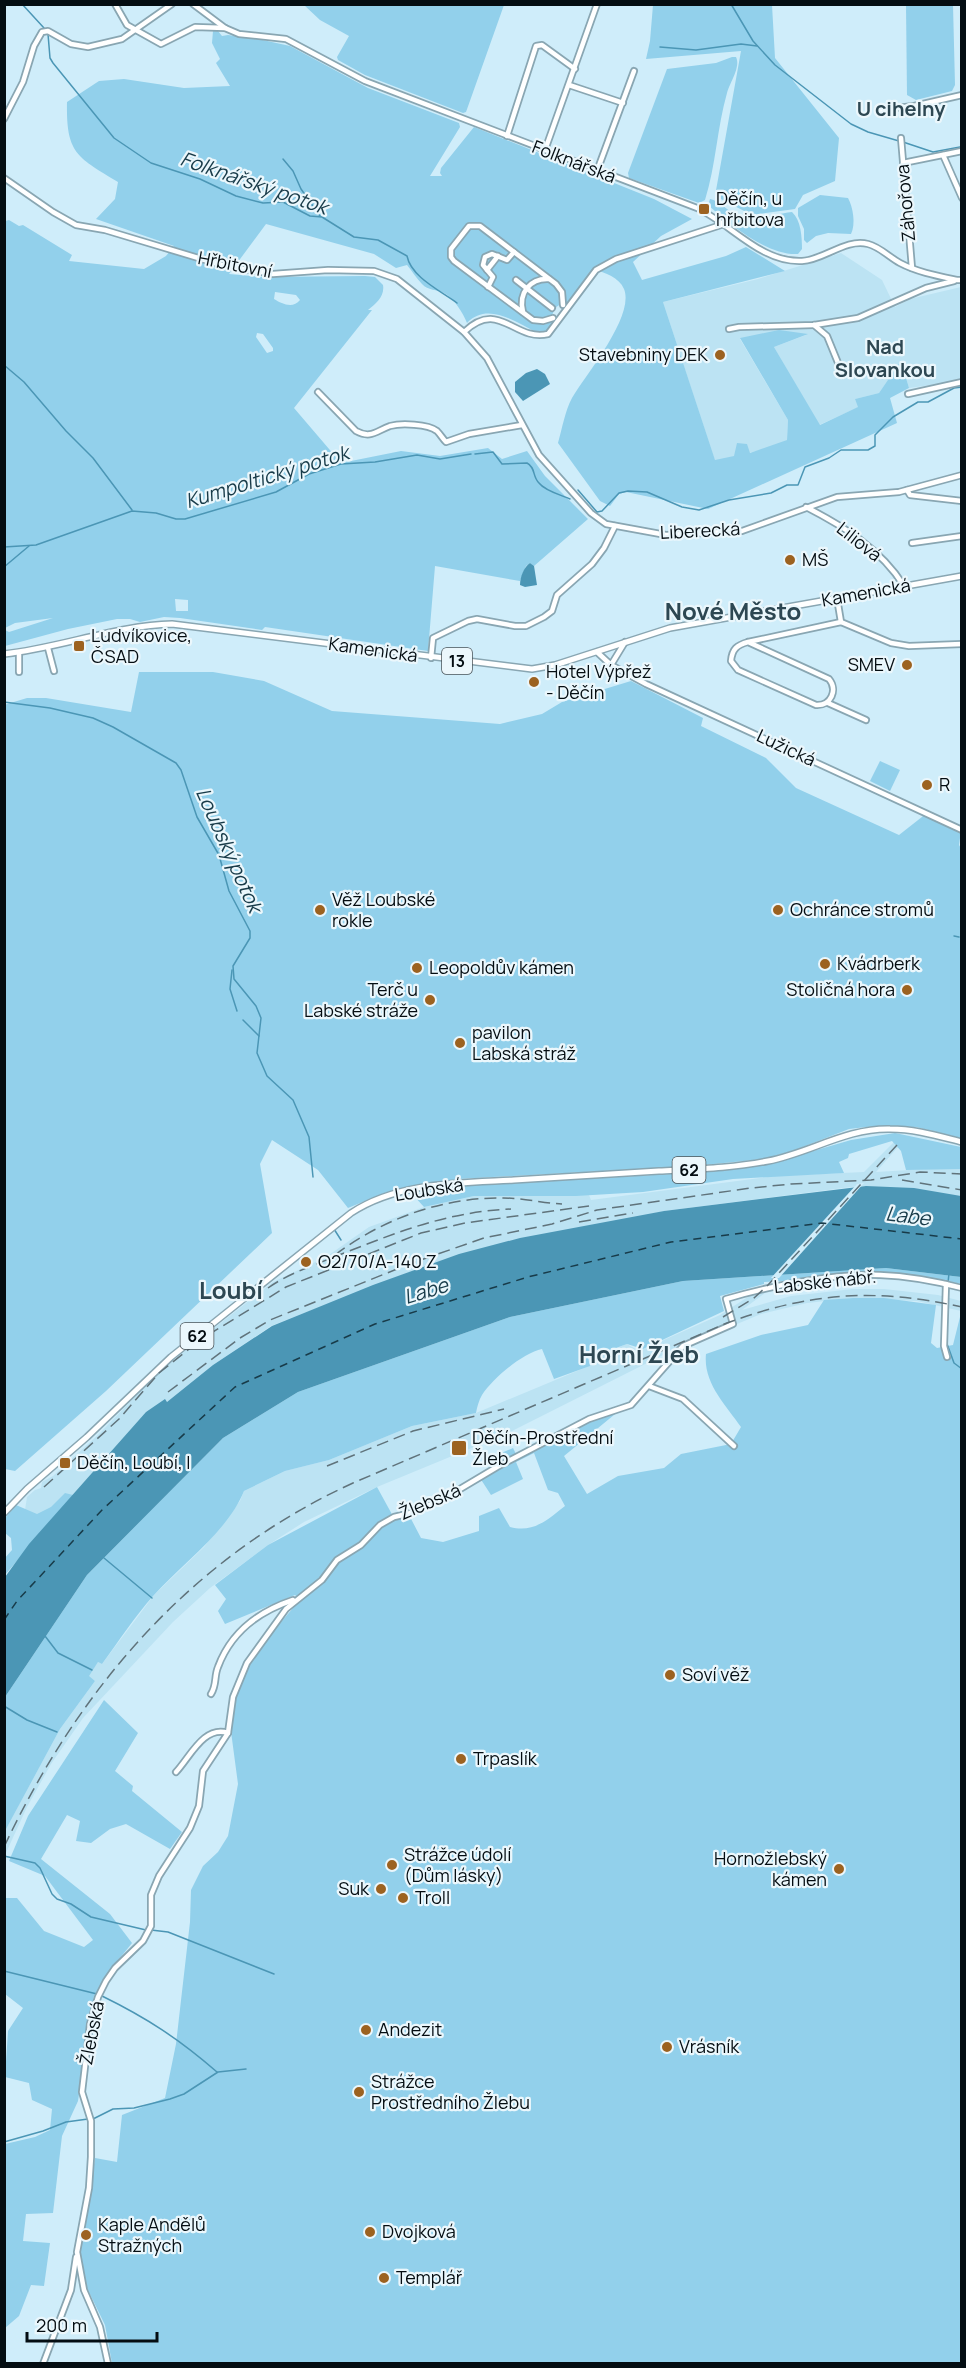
<svg xmlns="http://www.w3.org/2000/svg" width="966" height="2368" font-family="Manrope,sans-serif">
	<rect width="100%" height="100%" fill="#cfedfa"/>
	<g fill="#bce3f3">
		<path d="M841 253 882 280 895 307 910 299 961 287V388L952 382 909 388 901 362 879 393 855 399 859 407 819 425 774 347 806 335 740 339 788 420 787 440 773 447 715 461 663 302 758 279Z"/>
		<path d="M894 1142 898 1147 876 1172 943 1168 961 1169V1196L866 1186 851 1187 664 1211 430 1264 271 1326 213 1365 167 1402 165 1400 146 1412 46 1525 25 1510 27 1497 35 1490 41 1488 42 1482 53 1476 99 1434 161 1370 273 1282 326 1257 369 1227 424 1207 474 1196 589 1195 591 1200 776 1176 864 1172Z"/>
		<path d="M853 1289H884L938 1295 961 1301V1311L917 1301 853 1298 807 1303 761 1314 665 1354 508 1433 377 1487 304 1522 268 1545 210 1588 173 1622 83 1718 51 1764 27 1807 5 1855V1831L7 1827 60 1729 95 1681 88 1676 98 1662 102 1664 154 1595 204 1547 240 1501 244 1491 285 1471 329 1460 412 1426 476 1413 589 1366 588 1359 627 1344 639 1351 720 1315 754 1293 769 1290 742 1310 791 1296Z"/>
	</g>
	<g fill="#92d0eb" fill-rule="evenodd">
		<path d="M304 5H504L466 112 463 113 365 75 338 60 337 57 349 36 320 20Z"/>
		<path d="M653 5H772L775 58 839 138 835 181 803 195 795 209 752 215 715 196 741 51 646 59 650 41Z"/>
		<path d="M906 5H953L955 85 952 91 916 100 907 95Z"/>
		<path d="M213 31H218L222 36 228 35 258 39 290 46 368 88 459 123 460 127 430 176H442L440 173 441 168 474 127 654 199 692 219 661 236 633 262 642 280 726 256 746 247 785 271 663 302 715 460 734 456 737 443 747 444 750 453 787 440 788 420 740 338 779 330 808 334 774 347 820 425 858 407 855 399 879 393 901 361 909 388 890 398 897 423 708 509 626 492 619 494 610 506 600 501 558 443C562 429 565 411 572 398 586 374 635 316 624 289 619 277 605 273 594 269L567 305 562 303 555 308 551 318 554 324 547 332 538 333C517 323 488 301 467 323 463 313 454 298 444 293 437 289 428 291 422 284 417 279 412 271 407 265L396 268 374 254 266 224 229 274 263 277 365 276 375 277 383 285C385 296 376 304 368 310H372L294 408 341 463 401 451 440 456 488 448 502 459 527 451 545 476 588 519 534 566 530 563 526 566 520 581 435 566 428 651 265 627 262 630 180 618 164 617 140 622 130 619H117L68 629 5 646V221L9 220 19 226 23 225 72 255 69 261 144 269 166 256 174 246 96 219 115 199 118 182C77 157 66 154 67 102L99 81 124 79 184 88 230 86 216 63 220 59 212 43ZM275 292 296 295 300 300C293 309 282 304 274 299ZM257 333 263 334 273 348V351L267 353 256 337ZM175 599 188 600V611H176ZM53 618 9 632 5 630V628L15 623Z"/>
		<path d="M732 57H736C741 67 730 82 727 93 717 128 716 165 705 200L699 203 629 178 628 173 667 69 716 63Z"/>
		<path d="M820 195 848 198C853 207 856 224 851 234L828 233 816 236 807 243 804 240V229L798 216V208Z"/>
		<path d="M710 199C720 201 726 210 735 214 759 225 771 214 792 212 801 220 802 237 802 249L798 254C768 256 729 224 708 205Z"/>
		<path d="M139 672H213L264 681 332 711 500 724 542 714 562 702 631 681 703 718 701 726 766 758 796 788 899 835 927 813 961 831 959 845 962 850 961 1138 916 1127 875 1126 849 1129 795 1150 764 1159 693 1166 458 1179 387 1192 348 1208 318 1170 272 1140 260 1164 272 1233 106 1391 15 1471 5 1469 4 705 27 698H46L131 712Z"/>
		<path d="M880 761 900 770 890 791 870 781Z"/>
		<path d="M895 1133 961 1147V1169L906 1170 901 1151 892 1141 849 1154 848 1158 839 1162 844 1173 733 1179 643 1192 576 1196H474L424 1207 413 1195 457 1186 689 1173 765 1165 851 1140Z"/>
		<path d="M886 1268 961 1277V1284C893 1266 831 1279 764 1282V1284L720 1296 724 1311 643 1349 627 1344 588 1358 590 1366 554 1379 542 1349C523 1353 493 1378 482 1395 479 1400 477 1407 476 1413L412 1426 329 1460 285 1471 244 1491C228 1531 183 1563 154 1595 135 1616 119 1641 102 1664L98 1662 89 1676 95 1681 60 1729 5 1831V1697L87 1575 223 1438 298 1392 510 1317 683 1281Z"/>
		<path d="M853 1298H884L936 1305 931 1343 937 1348 953 1345 961 1313V2363H112L105 2325 87 2288 80 2252 95 2158 117 2162 122 2115 165 2098 176 2044 190 1922 191 1890 203 1866 218 1852 228 1836 238 1784 230 1724 236 1687 255 1652 300 1600 295 1595 225 1624 218 1611 226 1599 215 1585 268 1545 377 1487 394 1518 409 1515 421 1538 443 1542 479 1531V1516L499 1508 510 1527C534 1533 547 1520 565 1506L558 1493 548 1490 534 1453 516 1462 523 1479 491 1495 480 1478 497 1467 492 1457 513 1448 517 1456 576 1425 620 1410 564 1456 587 1494 618 1476 664 1468 681 1454 731 1444 741 1427C726 1405 703 1383 706 1354L761 1335 808 1325 824 1300Z"/>
		<path d="M65 1493 73 1495 5 1575 4 1559 12 1550 11 1538 5 1533V1518L16 1505 37 1514 51 1507Z"/>
		<path d="M104 1700 138 1733 115 1771 133 1786 132 1791 182 1832 170 1849 126 1824 110 1829 91 1843 76 1841 80 1821 67 1815 41 1859 110 1914 132 1943 112 1968 94 1996 78 2101 62 2136 53 2213 26 2214 23 2241 50 2243 44 2286 31 2285 19 2316 5 2328V2144L35 2137 50 2130 52 2109 32 2100 29 2083 5 2077 8 2031 23 2008 5 1994V1898H17L44 1931 84 1947 93 1940 45 1876 9 1861 28 1816Z"/>
	</g>
	<g fill="#4b96b5">
		<path d="M537 369 545 374 550 384 523 401 515 392V382L526 373Z"/>
		<path d="M530 563 534 566 537 585 525 587 520 585C520 577 524 567 530 563Z"/>
		<path d="M866 1186 914 1188 961 1196V1277L886 1268 683 1281 510 1317 298 1392 223 1438 87 1575 5 1697V1577L29 1544 146 1412 165 1399 167 1402 213 1365 272 1326 373 1285 459 1254 520 1238 664 1211Z"/>
	</g>
	<path fill="#cfedfa" d="M864 1183 779 1278H771L857 1184Z"/>
	<g fill="none" stroke-linecap="round" stroke-linejoin="round">
		<g stroke="#4b96b5" stroke-width="1.5">
			<path d="M22 4 44 28"/>
			<path d="M731 4 753 41 775 65 851 124 868 132 899 141"/>
			<path d="M48 34 50 58 53 63 114 138 151 163 200 179 236 196 263 203 283 202 310 216 322 217 354 237 378 240 407 256C411 277 441 291 457 303"/>
			<path d="M660 47 696 50 741 44 757 46"/>
			<path d="M903 142 933 152 960 147"/>
			<path d="M283 159 293 171 301 189 320 216"/>
			<path d="M4 365 24 382 66 431 93 458 132 510"/>
			<path d="M475 454 493 452 502 464 527 463C536 468 532 476 539 483 545 491 561 495 570 499"/>
			<path d="M578 490 597 512 602 511 619 493 628 491 647 492 682 507 699 510 729 500 771 493 787 485H798L805 467 829 458 841 450H868L875 446V435L893 417 918 402H928L954 388 962 387"/>
			<path d="M4 547 36 545 132 511 156 513 176 519H185L276 492 309 474 341 464 375 462 417 455 440 459 471 454"/>
			<path d="M4 567 29 546"/>
			<path d="M4 702 50 708 93 718 113 727 176 763 181 770 197 817 219 855 229 891 250 931V938L233 966 234 979 256 1006 261 1018 257 1053 267 1076 293 1100 309 1137 313 1177"/>
			<path d="M954 936 959 937"/>
			<path d="M232 970 230 989 237 1011"/>
			<path d="M243 1020 259 1036"/>
			<path d="M334 1229 341 1240"/>
			<path d="M948 1283 949 1273"/>
			<path d="M946 1341 954 1363 962 1369"/>
			<path d="M104 1558 152 1598"/>
			<path d="M45 1636 58 1653 92 1670"/>
			<path d="M4 1706 27 1720 57 1732"/>
			<path d="M4 1856 35 1863 40 1868 52 1894 57 1899 71 1904 91 1917 146 1930"/>
			<path d="M151 1930 168 1932 274 1974"/>
			<path d="M4 1971 97 1994"/>
			<path d="M102 1996C147 2018 179 2039 217 2072"/>
			<path d="M93 2119 113 2109 134 2108 170 2099 184 2094 218 2072 246 2069"/>
			<path d="M4 2142 43 2131 66 2122 88 2119"/>
		</g>
		<path stroke="#183b49" stroke-width="1.5" stroke-dasharray="8 6" stroke-linecap="butt" d="M4 1620 17 1601 102 1510 235 1387 375 1324 528 1277 671 1242 822 1223 962 1239"/>
		<defs>
			<g id="minor">
				<path d="M115 4 127 25 161 44 195 27 225 28"/>
				<path d="M193 4 225 28 239 34 286 39 365 81 697 208C731 224 761 263 802 261 824 260 846 238 868 244 880 247 889 257 900 263 917 272 938 276 957 280H962"/>
				<path d="M569 85 623 103"/>
				<path d="M878 110 914 106 962 95"/>
				<path d="M4 119 23 82 34 46 42 32 48 31 71 44 88 47 122 39 172 4"/>
				<path d="M507 136 536 46 542 45 575 69"/>
				<path d="M901 138 912 268"/>
				<path d="M545 150 597 4"/>
				<path d="M943 155 962 198"/>
				<path d="M903 163 962 151"/>
				<path d="M597 171 634 71"/>
				<path d="M4 178 53 212 76 225 105 230 225 266 273 274 328 270 374 271 397 279 464 332 487 358 539 455 591 513 606 524 666 535 742 531 837 497 899 492 962 475"/>
				<path d="M487 270 498 256"/>
				<path d="M516 280 552 308"/>
				<path d="M488 287 493 277 483 265 485 257 492 254 507 260 514 252"/>
				<path d="M523 312C518 293 530 278 549 279"/>
				<path d="M553 318 543 321 533 320 454 261 451 257V249L469 226H480L556 284 562 292 563 305"/>
				<path d="M814 325 827 336 843 375"/>
				<path d="M729 329 739 327 814 325 858 318 926 288 954 281"/>
				<path d="M464 332C499 298 514 342 548 334L596 270 616 259 724 224"/>
				<path d="M318 392 356 431C371 439 376 431 390 426 401 423 428 424 437 431 440 434 443 439 446 442L469 434 522 425"/>
				<path d="M908 394 962 382"/>
				<path d="M907 490 910 495 962 501"/>
				<path d="M806 507C843 526 881 549 904 586"/>
				<path d="M912 543 962 536"/>
				<path d="M837 598 841 622 891 643 909 646 962 644"/>
				<path d="M748 642 829 679C838 690 831 706 816 705L738 670 731 661C732 649 737 645 748 642L841 622"/>
				<path d="M48 648 54 671"/>
				<path d="M597 652 611 665 646 684 962 830"/>
				<path d="M431 658 433 638 468 621 477 619 515 626H526L544 617 552 611 557 595 592 564 604 548 615 526"/>
				<path d="M611 665 625 642"/>
				<path d="M19 672V653"/>
				<path d="M828 703 866 720"/>
				<path d="M946 1284 944 1346 947 1357"/>
				<path d="M649 1386 683 1399 734 1446"/>
				<path d="M211 1694C217 1685 214 1676 218 1667 231 1632 260 1611 293 1600"/>
				<path d="M176 1772C190 1757 204 1725 228 1733"/>
				<path d="M43 2364 71 2290 76 2257"/>
				<path d="M108 2364 100 2327 84 2290 77 2252 89 2188 91 2157V2121L82 2092 90 2024 98 1997 106 1981 115 1968 143 1941 151 1926V1895L159 1876 190 1828 199 1806 203 1771 228 1733 233 1697 247 1663 286 1609 322 1580 337 1560 361 1545 380 1525 394 1517 415 1512 450 1495 497 1467 589 1419 631 1405 683 1346 733 1324 726 1299C770 1286 833 1273 880 1275 907 1276 935 1281 962 1288"/>
			</g>
			<g id="major">
				<path d="M4 654C60 648 118 625 172 624L532 669 555 665 670 628 962 576"/>
				<path d="M4 1513 27 1489 87 1437 171 1357 351 1213C398 1182 460 1183 514 1180 562 1177 611 1174 659 1171 695 1169 733 1168 768 1161 810 1153 846 1128 890 1129 915 1129 938 1136 962 1142"/>
			</g>
		</defs>
		<use href="#minor" stroke="#89a6b2" stroke-width="8"/>
		<use href="#major" stroke="#89a6b2" stroke-width="8"/>
		<use href="#minor" stroke="#fff" stroke-width="4.5"/>
		<use href="#major" stroke="#fff" stroke-width="5"/>
		<g stroke="#60737b" stroke-width="1.5" stroke-dasharray="12 6" stroke-linecap="butt">
			<path d="M902 1180 962 1190"/>
			<path d="M579 1222 633 1213"/>
			<path d="M335 1255C382 1219 443 1197 503 1198 523 1198 542 1203 562 1204"/>
			<path d="M268 1288C289 1273 315 1265 339 1255 398 1232 446 1212 511 1209"/>
			<path d="M723 1317 754 1298 768 1285 897 1145"/>
			<path d="M208 1335 286 1287 421 1233 465 1223 589 1206"/>
			<path d="M168 1392 240 1338 270 1320 412 1263 484 1238 552 1224 597 1210 751 1188 791 1184 871 1180 920 1172 962 1174"/>
			<path d="M327 1466 413 1431 504 1409"/>
			<path d="M44 1487 119 1419 159 1373 213 1330"/>
			<path d="M4 1847C79 1688 191 1557 353 1483L727 1323C811 1292 875 1288 962 1307"/>
		</g>
	</g>
	<g fill="#9c6220" stroke="#ebf7fc" stroke-width="2">
		<rect x="698" y="203" width="12" height="12" rx="3"/>
		<circle cx="720" cy="355" r="6"/>
		<circle cx="790" cy="560" r="6"/>
		<rect x="73" y="640" width="12" height="12" rx="3"/>
		<circle cx="907" cy="665" r="6"/>
		<circle cx="534" cy="682" r="6"/>
		<circle cx="927" cy="785" r="6"/>
		<circle cx="320" cy="910" r="6"/>
		<circle cx="778" cy="910" r="6"/>
		<circle cx="825" cy="964" r="6"/>
		<circle cx="417" cy="968" r="6"/>
		<circle cx="907" cy="990" r="6"/>
		<circle cx="430" cy="1000" r="6"/>
		<circle cx="460" cy="1043" r="6"/>
		<circle cx="306" cy="1262" r="6"/>
		<rect x="451" y="1440" width="16" height="16" rx="3"/>
		<rect x="59" y="1457" width="12" height="12" rx="3"/>
		<circle cx="670" cy="1675" r="6"/>
		<circle cx="461" cy="1759" r="6"/>
		<circle cx="392" cy="1865" r="6"/>
		<circle cx="839" cy="1869" r="6"/>
		<circle cx="381" cy="1889" r="6"/>
		<circle cx="403" cy="1898" r="6"/>
		<circle cx="366" cy="2030" r="6"/>
		<circle cx="667" cy="2047" r="6"/>
		<circle cx="359" cy="2092" r="6"/>
		<circle cx="370" cy="2232" r="6"/>
		<circle cx="86" cy="2235" r="6"/>
		<circle cx="384" cy="2278" r="6"/>
	</g>
	<g text-anchor="middle" stroke-width="4.5" stroke-linejoin="round" paint-order="stroke">
		<g fill="#ebf7fc" stroke="#495358" stroke-width="1.5">
			<rect x="442" y="648" width="30" height="26" rx="4.5"/>
			<rect x="672.5" y="1157" width="33" height="26" rx="4.5"/>
			<rect x="180.5" y="1323" width="33" height="26" rx="4.5"/>
		</g>
		<g font-size="16" font-weight="bold" fill="#040d12">
			<text x="457" y="667">13</text>
			<text x="689" y="1176">62</text>
			<text x="197" y="1342">62</text>
		</g>
		<g font-size="18" fill="#040d12" stroke="#ebf7fc">
			<text transform="translate(574 162) rotate(21)" y="6">Folknářská</text>
			<text transform="translate(906 203) rotate(-95)" y="6">Záhořova</text>
			<text transform="translate(235 265) rotate(11)" y="6">Hřbitovní</text>
			<text transform="translate(700 531) rotate(-3)" y="6">Liberecká</text>
			<text transform="translate(859 542) rotate(38)" y="6">Liliová</text>
			<text transform="translate(866 593) rotate(-10)" y="6">Kamenická</text>
			<text transform="translate(373 650) rotate(8)" y="6">Kamenická</text>
			<text transform="translate(786 748) rotate(25)" y="6">Lužická</text>
			<text transform="translate(429 1190) rotate(-9)" y="6">Loubská</text>
			<text transform="translate(825 1282) rotate(-6)" y="6">Labské nábř.</text>
			<text transform="translate(430 1502) rotate(-23)" y="6">Žlebská</text>
			<text transform="translate(92 2033) rotate(-79)" y="6">Žlebská</text>
		</g>
		<g font-size="18" fill="#040d12" stroke="#ebf7fc" text-anchor="start">
			<text x="716" y="205">Děčín, u<tspan x="716" dy="21">hřbitova</tspan></text>
			<text x="708" y="361" text-anchor="end">Stavebniny DEK</text>
			<text x="802" y="566">MŠ</text>
			<text x="91" y="642">Ludvíkovice,<tspan x="91" dy="21">ČSAD</tspan></text>
			<text x="895" y="671" text-anchor="end">SMEV</text>
			<text x="546" y="678">Hotel Výpřež<tspan x="546" dy="21">- Děčín</tspan></text>
			<text x="939" y="791">R</text>
			<text x="332" y="906">Věž Loubské<tspan x="332" dy="21">rokle</tspan></text>
			<text x="790" y="916">Ochránce stromů</text>
			<text x="837" y="970">Kvádrberk</text>
			<text x="429" y="974">Leopoldův kámen</text>
			<text x="418" y="996" text-anchor="end">Terč u<tspan x="418" dy="21">Labské stráže</tspan></text>
			<text x="895" y="996" text-anchor="end">Stoličná hora</text>
			<text x="472" y="1039">pavilon<tspan x="472" dy="21">Labská stráž</tspan></text>
			<text x="318" y="1268">O2/70/A-140 Z</text>
			<text x="472" y="1444">Děčín-Prostřední<tspan x="472" dy="21">Žleb</tspan></text>
			<text x="77" y="1469">Děčín, Loubí, I</text>
			<text x="682" y="1681">Soví věž</text>
			<text x="473" y="1765">Trpaslík</text>
			<text x="404" y="1861">Strážce údolí<tspan x="404" dy="21">(Dům lásky)</tspan></text>
			<text x="827" y="1865" text-anchor="end">Hornožlebský<tspan x="827" dy="21">kámen</tspan></text>
			<text x="369" y="1895" text-anchor="end">Suk</text>
			<text x="415" y="1904">Troll</text>
			<text x="378" y="2036">Andezit</text>
			<text x="679" y="2053">Vrásník</text>
			<text x="371" y="2088">Strážce<tspan x="371" dy="21">Prostředního Žlebu</tspan></text>
			<text x="98" y="2231">Kaple Andělů<tspan x="98" dy="21">Stražných</tspan></text>
			<text x="382" y="2238">Dvojková</text>
			<text x="396" y="2284">Templář</text>
		</g>
		<g font-size="20" font-weight="bold" fill="#2d4752" stroke="#ebf7fc">
			<text x="901" y="116">U cihelny</text>
			<text x="885" y="354">Nad<tspan x="885" dy="23">Slovankou</tspan></text>
		</g>
		<g font-size="20" font-style="italic" fill="#183b49" stroke="#ebf7fc">
			<text transform="translate(254 183) rotate(19)" y="7">Folknářský potok</text>
			<text transform="translate(267 477) rotate(-17)" y="7">Kumpoltický potok</text>
			<text transform="translate(229 850) rotate(66)" y="7">Loubský potok</text>
			<text transform="translate(908 1216) rotate(7)" y="7">Labe</text>
			<text transform="translate(426 1291) rotate(-17)" y="7">Labe</text>
		</g>
		<g font-size="24" font-weight="bold" fill="#2d4752" stroke="#ebf7fc">
			<text x="733" y="620">Nové Město</text>
			<text x="231" y="1299">Loubí</text>
			<text x="639" y="1363">Horní Žleb</text>
		</g>
	</g>
	<rect width="966" height="2368" fill="none" stroke="#040d12" stroke-width="12"/>
	<path d="M27 2332v9h130v-9" fill="none" stroke="#040d12" stroke-width="3"/>
	<text x="36" y="2332" font-size="18" fill="#040d12" stroke="#ebf7fc" stroke-width="4.5" paint-order="stroke">200 m</text>
</svg>
